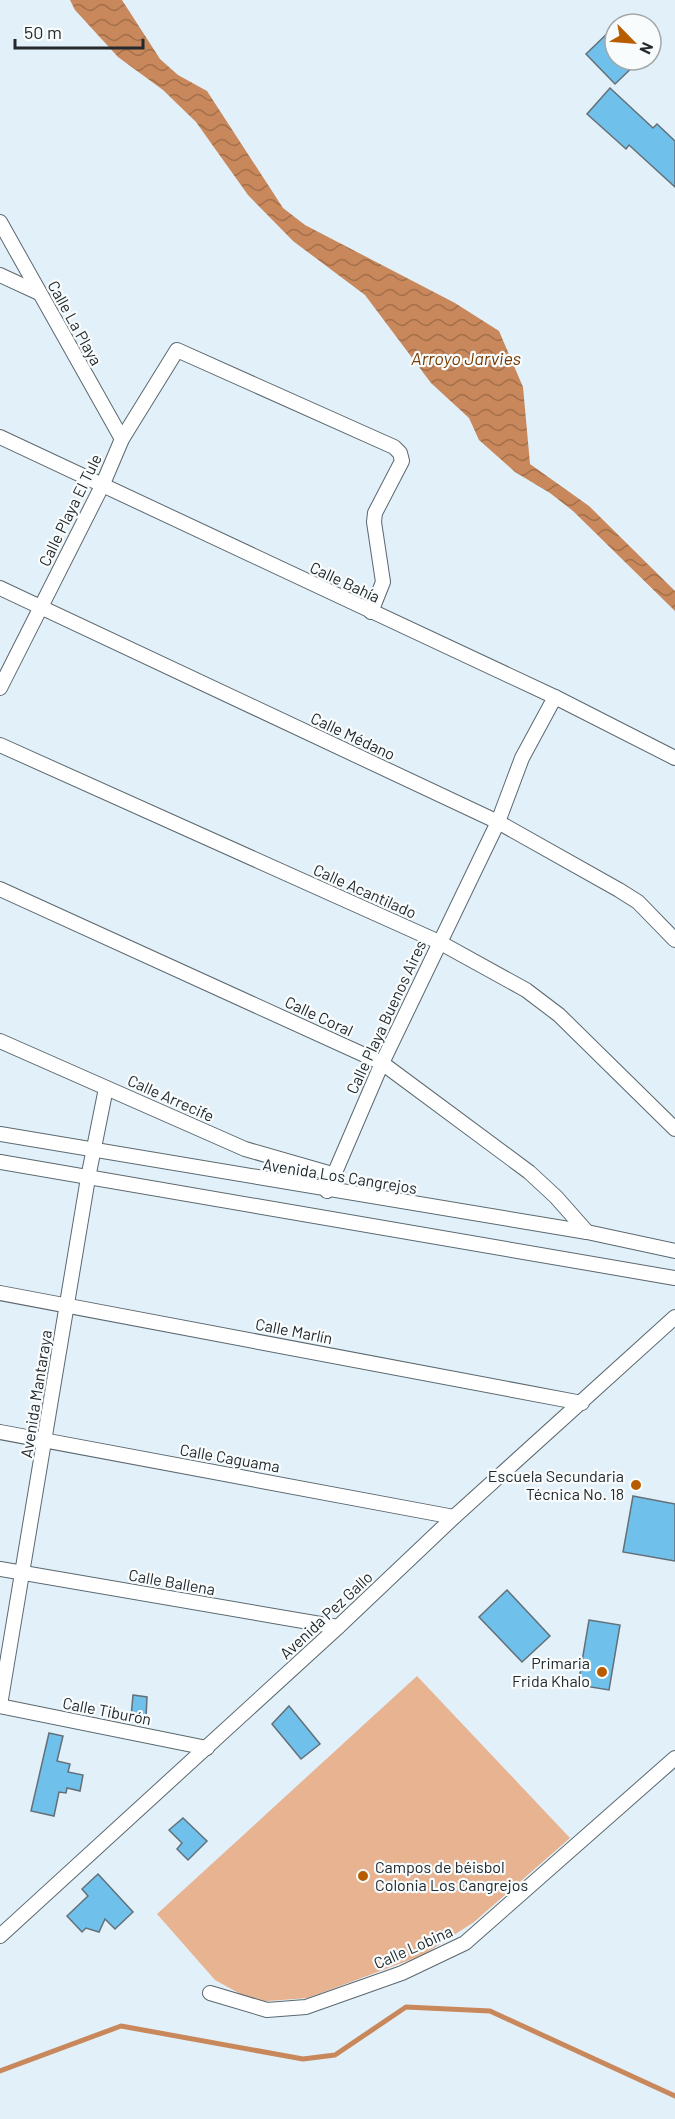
<svg xmlns="http://www.w3.org/2000/svg" width="675" height="2119" font-family="Barlow,sans-serif">
	<defs>
		<pattern id="water-waves" width="16" height="10" patternUnits="userSpaceOnUse" patternTransform="scale(1.5)"><rect width="16" height="10" fill="#c9885b"/><path d="M0 5q4-4 8 0t8 0" fill="none" stroke="#a36f4b"/></pattern>
	</defs>
	<rect width="100%" height="100%" fill="#e2f0f9"/>
	<path fill="#e7b391" d="M417 1676 570 1838 474 1922 423 1955 308 1998 255 2002 215 1980 157 1914Z"/>
	<path fill="url(#water-waves)" d="M70 0H122L160 59 178 75 207 91 283 208 305 225 455 303 499 331 523 387 530 464 589 506 675 591V611L573 511 550 493 515 472 479 440 469 418 431 383 365 295 293 241 248 195 196 122 163 90 118 57 75 10Z"/>
	<g fill="none" stroke-linecap="round" stroke-linejoin="round">
		<path stroke="#c9885b" stroke-width="5" d="M0 2071 121 2026 303 2059 335 2055 406 2007 490 2011 675 2096"/>
	</g>
	<g fill="#70c0ec" stroke="#637078" stroke-width="1.5">
		<path d="M615 26V60H640L615 84 586 54Z"/>
		<path d="M610 88 653 128 657 124 675 141V187L629 145 626 149 587 114Z"/>
		<path d="M633 1496 675 1504V1561L623 1552Z"/>
		<path d="M507 1590 550 1636 522 1662 479 1617Z"/>
		<path d="M589 1620 620 1625 609 1690 578 1685Z"/>
		<path d="M133 1695 147 1697 146 1718 131 1717Z"/>
		<path d="M289 1706 320 1744 301 1759 272 1724Z"/>
		<path d="M49 1733 63 1736 57 1761 70 1764 68 1772 83 1775 80 1791 67 1788 66 1793 59 1792 54 1816 31 1811Z"/>
		<path d="M183 1818 207 1841 188 1860 177 1849 182 1843 169 1830Z"/>
		<path d="M98 1874 133 1912 115 1929 105 1919 99 1932 86 1928 82 1932 67 1916 88 1896 82 1889Z"/>
	</g>
	<g fill="none" stroke-linecap="round" stroke-linejoin="round">
		<defs>
			<g id="minor">
				<path d="M0 222 122 439"/>
				<path d="M0 275 39 293"/>
				<path d="M0 437 555 697 675 758"/>
				<path d="M0 588 498 822 619 890 638 902 675 940"/>
				<path d="M0 688 102 486 122 439 177 350 394 447 400 453 402 461 375 513 374 522 383 582 371 612"/>
				<path d="M0 745 439 942 526 990 559 1015 675 1129"/>
				<path d="M0 889 382 1063 529 1172 556 1197 587 1232"/>
				<path d="M0 1041 245 1149 332 1174"/>
				<path d="M0 1134 587 1232 675 1251"/>
				<path d="M0 1162 675 1278"/>
				<path d="M327 1191 382 1063 498 822 522 758 555 697"/>
				<path d="M0 1293 582 1403"/>
				<path d="M0 1432 454 1517"/>
				<path d="M0 1569 338 1627"/>
				<path d="M0 1705 88 1178 106 1088"/>
				<path d="M0 1706 207 1748"/>
				<path d="M0 1936 338 1627 454 1517 675 1317"/>
				<path d="M210 1993 267 2010 306 2007 402 1973 465 1943 675 1758"/>
			</g>
		</defs>
		<use href="#minor" stroke="#5b686f" stroke-width="16"/>
		<use href="#minor" stroke="#fff" stroke-width="14"/>
	</g>
	<g fill="#b75d00" stroke="#f9fcfd" stroke-width="2">
		<circle cx="636" cy="1485" r="6"/>
		<circle cx="602" cy="1672" r="6"/>
		<circle cx="363" cy="1876" r="6"/>
	</g>
	<g text-anchor="middle" stroke-width="4.5" stroke-linejoin="round" paint-order="stroke">
		<g font-size="16" fill="#23292c" stroke="#f9fcfd">
			<text transform="translate(75 323) rotate(61)" y="6">Calle La Playa</text>
			<text transform="translate(70 510) rotate(-64)" y="6">Calle Playa El Tule</text>
			<text transform="translate(345 582) rotate(25)" y="6">Calle Bahía</text>
			<text transform="translate(353 736) rotate(25)" y="6">Calle Médano</text>
			<text transform="translate(365 891) rotate(24)" y="6">Calle Acantilado</text>
			<text transform="translate(319 1016) rotate(25)" y="6">Calle Coral</text>
			<text transform="translate(386 1017) rotate(-65)" y="6">Calle Playa Buenos Aires</text>
			<text transform="translate(171 1098) rotate(24)" y="6">Calle Arrecife</text>
			<text transform="translate(340 1176) rotate(9)" y="6">Avenida Los Cangrejos</text>
			<text transform="translate(294 1331) rotate(11)" y="6">Calle Marlín</text>
			<text transform="translate(36 1394) rotate(-81)" y="6">Avenida Mantaraya</text>
			<text transform="translate(230 1458) rotate(10)" y="6">Calle Caguama</text>
			<text transform="translate(172 1582) rotate(10)" y="6">Calle Ballena</text>
			<text transform="translate(326 1615) rotate(-43)" y="6">Avenida Pez Gallo</text>
			<text transform="translate(107 1711) rotate(11)" y="6">Calle Tiburón</text>
			<text transform="translate(413 1947) rotate(-24)" y="6">Calle Lobina</text>
		</g>
		<g font-size="16" fill="#23292c" stroke="#f9fcfd" text-anchor="end">
			<text x="624" y="1482">Escuela Secundaria<tspan x="624" dy="18">Técnica No. 18</tspan></text>
			<text x="590" y="1669">Primaria<tspan x="590" dy="18">Frida Khalo</tspan></text>
			<text x="375" y="1873" text-anchor="start">Campos de béisbol<tspan x="375" dy="18">Colonia Los Cangrejos</tspan></text>
		</g>
		<g font-size="18" font-style="italic" fill="#773a00" stroke="#f9fcfd">
			<text x="466" y="365">Arroyo Jarvies</text>
		</g>
	</g>
	<g transform="translate(633 42) rotate(115)"><circle r="28" fill="#f9fcfd" stroke="#a3a8a9" stroke-width="1.5"/>
	<path d="M0-4.5L10 22L0 15L-10 22Z" fill="#b75d00"/>
	<text y="-9" font-size="16" font-weight="bold" text-anchor="middle" fill="#23292c">N</text>
	</g>
	<path d="M15 39v9h128v-9" fill="none" stroke="#23292c" stroke-width="3"/>
	<text x="24" y="39" font-size="18" fill="#23292c" stroke="#f9fcfd" stroke-width="4.5" paint-order="stroke">50 m</text>
</svg>
